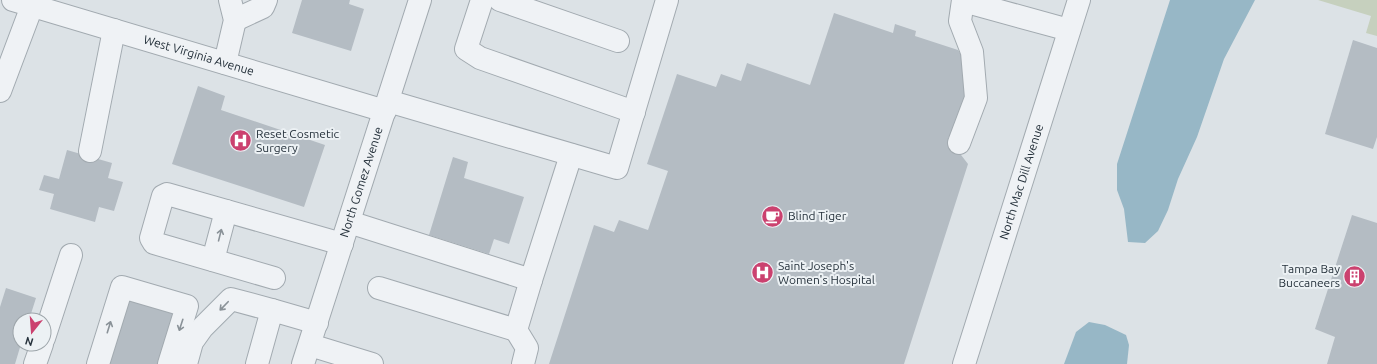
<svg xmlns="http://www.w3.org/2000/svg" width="1377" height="364" font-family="Ubuntu,sans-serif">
	<rect width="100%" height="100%" fill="#dce2e6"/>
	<path fill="#c6d0be" d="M1318 0H1377V36L1366 33 1371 16Z"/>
	<g fill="#97b7c6">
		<path d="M1170 0H1255L1224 59 1197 137 1178 179 1168 210 1158 231 1145 243 1128 242 1124 209 1117 190V164Z"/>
		<path d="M1089 322 1105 325 1126 335 1129 345 1127 364H1064L1076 332Z"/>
	</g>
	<g fill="#b4bcc3">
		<path d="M302 0H350L349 4 364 9 351 51 292 33Z"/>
		<path d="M834 13 893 33 895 24 916 31 915 36 958 50 965 61 966 86 964 102 955 129 948 138 968 164 904 364H549L594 225 614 232 619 220 648 230 668 171 647 164 677 74 716 87 721 74 741 81 747 63 810 85Z"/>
		<path d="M1353 40 1377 48V137L1373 149 1325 134Z"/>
		<path d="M198 86 225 96 221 110 325 145 304 207 172 164Z"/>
		<path d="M67 150 112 163 108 178 123 182 114 211 99 207 95 222 50 209 54 194 39 190 44 175 59 179Z"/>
		<path d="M453 157 468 162 464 178 524 197 509 244 494 239 489 254 429 235Z"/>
		<path d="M1352 215 1377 223V364H1327L1335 337 1315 329Z"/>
		<path d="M6 288 36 298 29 320H20V344H21L15 364H0V307Z"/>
		<path d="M127 294 175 308 159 364H106Z"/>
	</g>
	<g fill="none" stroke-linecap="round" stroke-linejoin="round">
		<defs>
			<g id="minor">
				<path id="s1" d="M13 0 385 111"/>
				<path d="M482 0 466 49 480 58 634 112"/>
				<path d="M500 0 618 41"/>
				<path d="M963 1 1069 30"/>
				<path d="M235 20 263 7 266 0"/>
				<path d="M225 63 235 20 230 0"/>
				<path d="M0 91 32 6"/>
				<path d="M388 101 617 168 667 0"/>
				<path d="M959 143 976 98 972 52 960 21 963 0"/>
				<path d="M90 151 114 30"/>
				<path d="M349 222 531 280 571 155"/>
				<path d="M213 260 226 211"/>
				<path d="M274 278 154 243 151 238 163 196 167 194 342 244"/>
				<path d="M379 288 516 330"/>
				<path d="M44 338 71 255"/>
				<path d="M310 345 372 364"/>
				<path d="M35 364 42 344"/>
				<path d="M98 364 122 287 187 306 169 364"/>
				<path d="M186 364 192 342 202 328 231 299 272 310"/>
				<path d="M257 364 272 310 317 323"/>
				<path id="s2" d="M303 364 420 0"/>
				<path d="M523 364 527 348 516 330 531 280"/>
				<path id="s3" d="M964 364 1079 0"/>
			</g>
		</defs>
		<use href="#minor" stroke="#a2aab0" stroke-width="24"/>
		<use href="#minor" stroke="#eff2f5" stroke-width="22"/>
	</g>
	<defs><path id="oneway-shaft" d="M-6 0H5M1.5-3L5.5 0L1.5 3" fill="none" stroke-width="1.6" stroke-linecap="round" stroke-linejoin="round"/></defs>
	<g stroke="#8a9298">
		<use href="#oneway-shaft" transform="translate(220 235) rotate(-76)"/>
		<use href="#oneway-shaft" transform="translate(224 306) rotate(134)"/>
		<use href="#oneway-shaft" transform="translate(181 325) rotate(108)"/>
		<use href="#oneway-shaft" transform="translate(109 327) rotate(-73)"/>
	</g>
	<defs>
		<symbol id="hospital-disc" viewBox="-11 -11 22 22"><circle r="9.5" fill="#cb416f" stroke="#ecf1f4"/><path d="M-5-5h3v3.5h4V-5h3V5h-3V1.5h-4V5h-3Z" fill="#fff"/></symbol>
		<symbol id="cafe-disc" viewBox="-11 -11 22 22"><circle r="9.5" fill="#cb416f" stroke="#ecf1f4"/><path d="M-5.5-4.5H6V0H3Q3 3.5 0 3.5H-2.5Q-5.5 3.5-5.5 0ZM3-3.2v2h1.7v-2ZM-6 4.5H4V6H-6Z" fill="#fff"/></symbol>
		<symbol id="building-disc" viewBox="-11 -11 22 22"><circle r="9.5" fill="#cb416f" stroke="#ecf1f4"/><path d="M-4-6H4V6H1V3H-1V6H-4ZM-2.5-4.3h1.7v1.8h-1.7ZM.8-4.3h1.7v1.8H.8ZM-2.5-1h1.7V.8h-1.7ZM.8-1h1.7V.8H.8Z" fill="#fff"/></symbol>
	</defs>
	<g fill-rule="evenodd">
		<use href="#hospital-disc" x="228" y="128" width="25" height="25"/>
		<use href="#cafe-disc" x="760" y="204" width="25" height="25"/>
		<use href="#hospital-disc" x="750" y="260" width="25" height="25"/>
		<use href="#building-disc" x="1342" y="264" width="25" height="25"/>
	</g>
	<g text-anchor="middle" stroke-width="4" stroke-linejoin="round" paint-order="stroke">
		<g font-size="12" fill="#26323c" stroke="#ecf1f4">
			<text dy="4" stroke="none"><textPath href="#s1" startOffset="194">West Virginia Avenue</textPath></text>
			<text dy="4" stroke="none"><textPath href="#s2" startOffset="191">North Gomez Avenue</textPath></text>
			<text dy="4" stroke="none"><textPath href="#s3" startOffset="191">North Mac Dill Avenue</textPath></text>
		</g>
		<g font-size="12" fill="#26323c" stroke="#ecf1f4" text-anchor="start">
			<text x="256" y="138">Reset Cosmetic<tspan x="256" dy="14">Surgery</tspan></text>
			<text x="788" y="220">Blind Tiger</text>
			<text x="778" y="270">Saint Joseph's<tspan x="778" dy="14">Women's Hospital</tspan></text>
			<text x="1340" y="273" text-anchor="end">Tampa Bay<tspan x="1340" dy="14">Buccaneers</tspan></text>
		</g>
	</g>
	<g transform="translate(32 332) rotate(197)"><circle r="19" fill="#ecf1f4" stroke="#9da5aa"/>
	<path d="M0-3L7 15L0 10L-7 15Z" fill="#cb416f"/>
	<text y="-6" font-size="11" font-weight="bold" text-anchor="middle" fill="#26323c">N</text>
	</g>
</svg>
